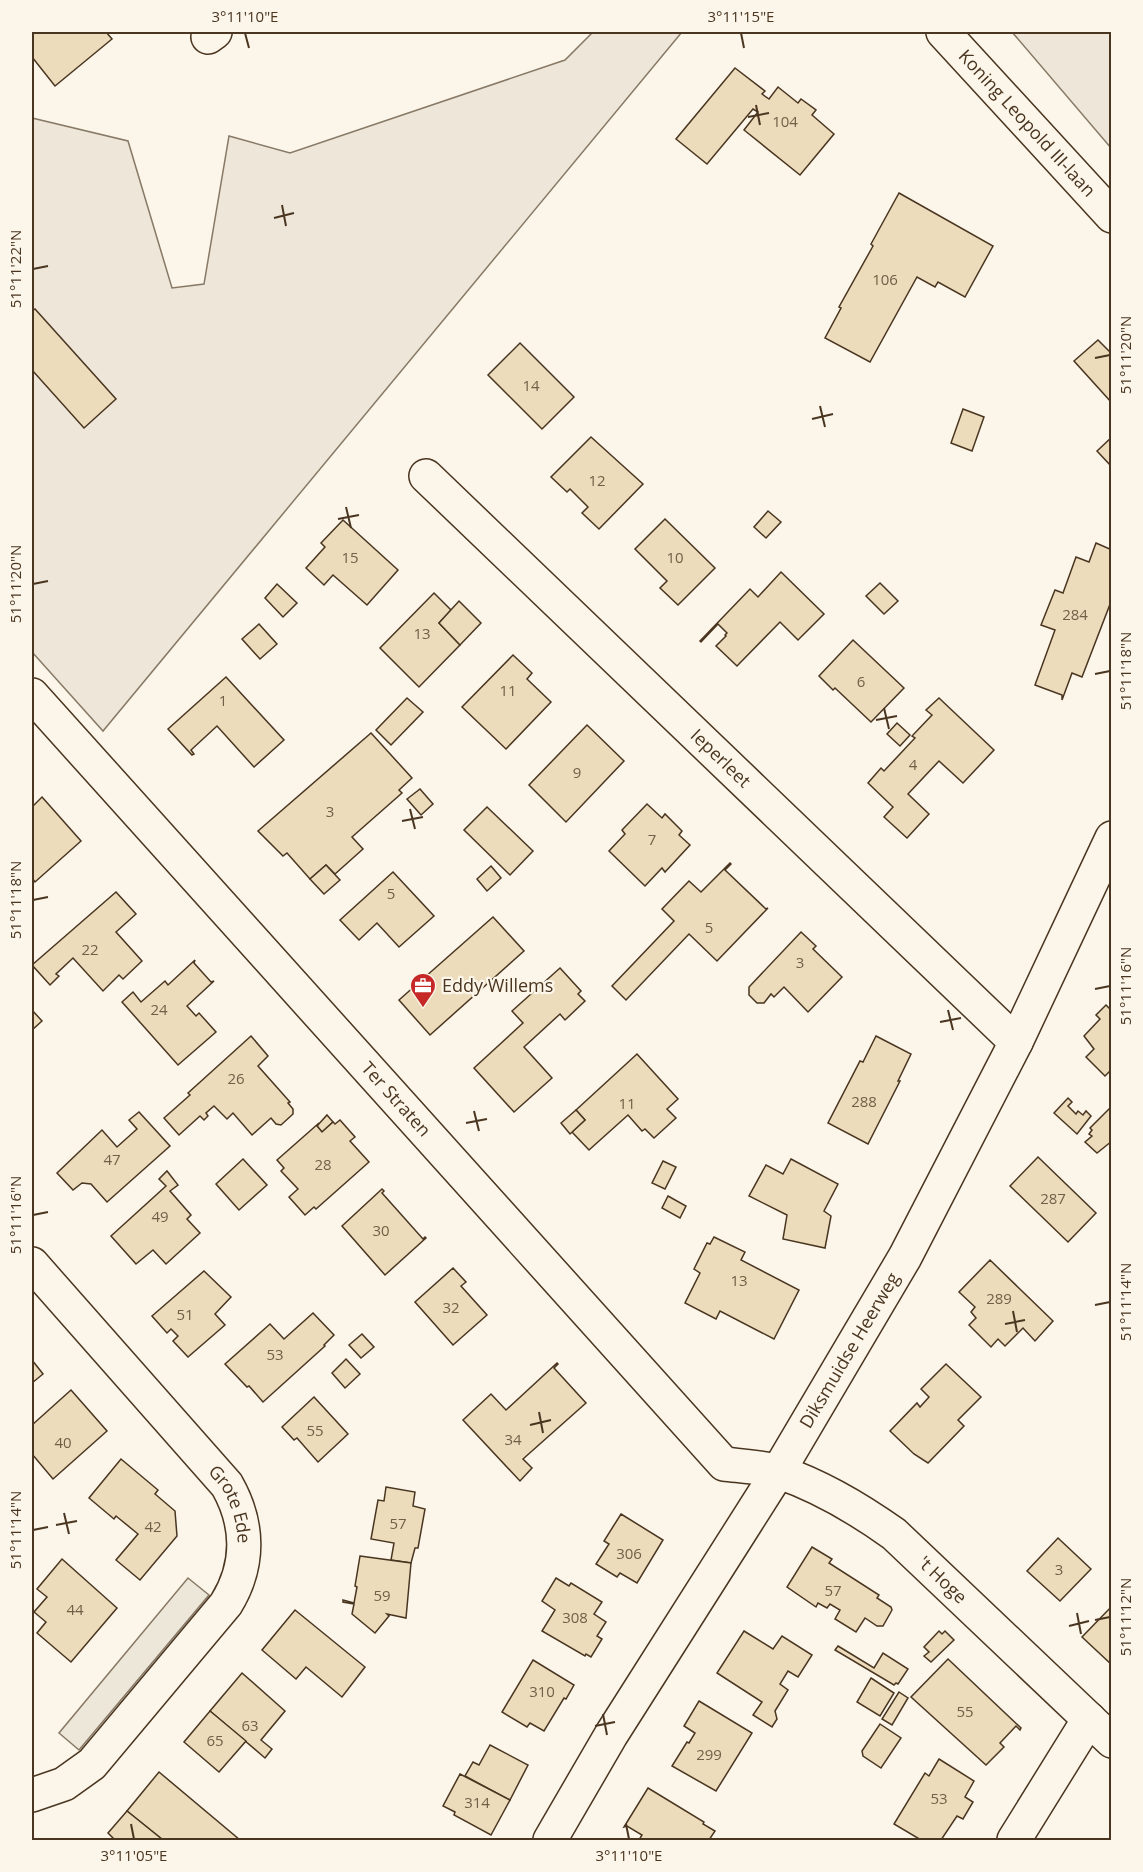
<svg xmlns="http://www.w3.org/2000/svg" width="1143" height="1872" font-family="'Open Sans',sans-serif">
	<rect width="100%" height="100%" fill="#fbf6e9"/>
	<g fill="#ede6d9" stroke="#887966" stroke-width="1.5">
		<path d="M593 32H682L103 731 32 652V118L128 141 172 288 204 284 229 136 290 153 565 60Z"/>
		<path d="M1012 32H1111V148Z"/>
	</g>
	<path fill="#ede7d9" stroke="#887966" stroke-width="1.5" d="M188 1578 209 1595 79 1750 59 1733Z"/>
	<g fill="#ecdcbc" stroke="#4a3520" stroke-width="1.5">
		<path d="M32 32H106L112 39 55 86 32 57Z"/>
		<path d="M735 68 765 91 762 94 769 99 778 87 798 103 801 99 816 110 812 115 834 134 800 175 744 130 758 112 753 109 707 164 676 139Z"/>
		<path d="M899 193 993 246 965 297 938 282 935 287 917 277 870 362 825 338 841 308 839 307 873 246 871 244Z"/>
		<path d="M35 309 116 399 84 428 32 370V311Z"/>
		<path d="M1098 340 1112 354V403L1074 361Z"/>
		<path d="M520 343 574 397 542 429 488 375Z"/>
		<path d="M963 409 984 417 972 451 951 443Z"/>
		<path d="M591 437 643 484 599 529 582 513 588 507 570 489 567 492 551 477Z"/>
		<path d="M1112 437V467L1097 451Z"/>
		<path d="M768 511 781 522 766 538 754 527Z"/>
		<path d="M665 519 715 568 678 605 660 588 667 581 635 549Z"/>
		<path d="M343 520 398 570 367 605 333 575 324 585 306 568 325 547 321 543Z"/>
		<path d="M1096 543 1112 550V599L1082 677 1072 673 1062 700V695L1035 685 1055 630 1041 625 1055 590 1063 593 1076 557 1089 562Z"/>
		<path d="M781 572 824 614 798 640 780 622 737 666 716 646 726 636 725 635 727 633 718 624 701 642 700 641 750 589 758 597Z"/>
		<path d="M880 583 898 601 884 614 866 596Z"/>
		<path d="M277 584 297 603 283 617 265 598Z"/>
		<path d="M434 593 451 610 439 623 460 645 419 687 380 648Z"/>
		<path d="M459 601 481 623 460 645 439 623Z"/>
		<path d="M259 624 277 644 260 659 242 639Z"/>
		<path d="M853 640 904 688 871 722 835 688 833 690 819 676Z"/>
		<path d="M513 655 532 673 527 679 551 702 506 749 462 707Z"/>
		<path d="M226 677 284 740 254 767 217 726 191 750 194 754 192 755 168 729Z"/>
		<path d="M407 698 423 712 391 745 376 730Z"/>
		<path d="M939 698 994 750 963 783 939 761 908 794 929 814 907 838 884 817 893 807 868 783 881 768 884 771 915 738 912 736 932 715 926 710Z"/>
		<path d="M897 723 910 735 900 746 887 734Z"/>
		<path d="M587 725 624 761 566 822 529 785Z"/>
		<path d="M371 733 412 778 399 790 402 793 352 837 363 849 335 874 326 865 310 879 287 853 283 856 258 831Z"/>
		<path d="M420 789 433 804 421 815 407 799Z"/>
		<path d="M42 797 81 841 35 882 32 878V807Z"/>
		<path d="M647 804 662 818 665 814 682 831 679 835 690 845 665 872 662 868 645 886 609 851 625 834 622 830Z"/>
		<path d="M487 807 533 851 510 875 464 830Z"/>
		<path d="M730 863 731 864 725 870 766 909 768 908 717 961 689 934 626 1000 612 986 674 921 662 909 689 881 701 892Z"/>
		<path d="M326 865 340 880 324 894 310 879Z"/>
		<path d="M491 866 501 878 487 891 477 879Z"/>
		<path d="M393 872 434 916 399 947 377 923 359 940 340 920Z"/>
		<path d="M116 892 136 914 116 932 142 961 123 979 119 975 103 991 73 958 56 974 59 976 50 985 32 965Z"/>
		<path d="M493 917 524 951 430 1035 399 1000Z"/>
		<path d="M801 932 816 946 813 949 842 977 808 1012 784 987 774 997 771 994 764 1003H757L749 995V987Z"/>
		<path d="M195 960 194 963 211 982 214 981 187 1006 196 1016 199 1013 216 1032 178 1065 122 1002 133 992 141 1002 165 981 168 985Z"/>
		<path d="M560 968 581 991 578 994 585 1001 565 1020 560 1014 524 1047 552 1078 514 1112 474 1068 523 1023 512 1011Z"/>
		<path d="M1106 1005 1110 1009 1112 1008V1069L1105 1076 1086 1057 1094 1049 1084 1036 1100 1019 1096 1015Z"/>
		<path d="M32 1010 42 1021 32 1030Z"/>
		<path d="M251 1036 268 1056 258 1066 290 1102 288 1103 293 1109V1114L281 1125 276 1124 271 1118 252 1135 233 1113 227 1119 214 1106 206 1113 208 1116 204 1120 200 1116 179 1135 164 1118 190 1095 188 1093Z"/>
		<path d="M876 1036 911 1054 898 1081H900L868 1144 828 1123 860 1061 863 1062Z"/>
		<path d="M637 1054 678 1099 667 1109 676 1118 654 1138 645 1129 642 1131 628 1115 589 1150 572 1132 585 1120 576 1110Z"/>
		<path d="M1068 1098 1072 1102 1068 1106 1076 1114 1078 1111 1083 1115 1086 1111 1091 1116 1077 1134 1054 1113Z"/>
		<path d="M1112 1106V1141L1097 1153 1085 1142 1092 1136 1089 1134 1092 1130 1090 1128Z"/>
		<path d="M576 1110 585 1120 570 1134 561 1123Z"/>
		<path d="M139 1112 170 1146 107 1202 91 1184 82 1183 73 1190 57 1173 102 1130 117 1147 137 1129 129 1120Z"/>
		<path d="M327 1115 333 1122 322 1132 317 1126Z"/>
		<path d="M340 1120 355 1137 350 1141 369 1162 316 1209 314 1207 305 1215 289 1197 298 1189 281 1171 284 1168 277 1160 319 1123 317 1126 322 1132 333 1122 335 1124Z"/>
		<path d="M1038 1157 1096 1213 1068 1242 1010 1186Z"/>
		<path d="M243 1159 267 1185 239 1210 216 1184Z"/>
		<path d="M791 1159 838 1184 824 1211 831 1216 825 1248 783 1239 787 1215 749 1196 766 1165 783 1174Z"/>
		<path d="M663 1161 676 1167 665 1189 652 1183Z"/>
		<path d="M167 1171 178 1185 170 1191 191 1215 187 1219 200 1233 166 1264 153 1250 136 1264 111 1236 166 1186 159 1179Z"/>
		<path d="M382 1189 384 1191 382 1193 423 1239 425 1237 426 1238 385 1275 342 1226Z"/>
		<path d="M668 1196 686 1206 680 1218 662 1208Z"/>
		<path d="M714 1237 745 1252 741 1260 799 1290 774 1339 720 1311 716 1319 685 1303 700 1273 694 1269 707 1243 710 1244Z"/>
		<path d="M990 1260 1053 1321 1035 1341 1023 1328 1005 1346 998 1339 991 1347 969 1325 976 1318 971 1312 975 1307 959 1292Z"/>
		<path d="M453 1268 466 1282 461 1286 487 1315 453 1345 415 1302Z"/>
		<path d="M204 1271 231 1297 215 1314 225 1325 188 1357 173 1341 178 1336 171 1329 167 1333 152 1316Z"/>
		<path d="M313 1313 334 1335 324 1345 325 1346 263 1402 249 1386 247 1387 225 1364 270 1324 284 1339Z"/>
		<path d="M362 1334 374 1347 361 1358 349 1345Z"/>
		<path d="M346 1359 360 1374 345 1388 332 1373Z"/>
		<path d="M32 1360 43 1374 32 1383Z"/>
		<path d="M557 1363 558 1364 554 1368 586 1403 523 1459 532 1468 520 1481 463 1420 491 1394 506 1410Z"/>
		<path d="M946 1364 981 1397 958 1420 964 1426 928 1463 914 1454 890 1431 917 1403 920 1407 929 1397 921 1389Z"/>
		<path d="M71 1390 107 1431 53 1479 32 1454V1425Z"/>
		<path d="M314 1397 348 1434 318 1462 297 1438 294 1440 282 1427Z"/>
		<path d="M121 1459 158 1490 155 1494 175 1511 177 1536 140 1580 116 1560 138 1534 116 1516 114 1519 89 1498Z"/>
		<path d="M386 1487 415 1492 413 1506 425 1509 418 1548H415L411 1563 391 1560 394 1543 371 1539 378 1500 384 1501Z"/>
		<path d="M621 1514 663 1540 637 1583 620 1573 617 1577 596 1564 609 1544 604 1541Z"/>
		<path d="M1058 1538 1091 1569 1060 1601 1027 1571Z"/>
		<path d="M812 1547 832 1559 829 1563 879 1595 877 1598 891 1607 892 1610 883 1626H877L865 1618 856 1632 835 1619 840 1610 830 1604 827 1608 818 1603 816 1607 787 1587Z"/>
		<path d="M360 1556 411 1563 406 1618 387 1614 389 1616 375 1633 352 1614 354 1604 343 1602V1600L354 1603 357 1587 355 1586Z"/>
		<path d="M62 1559 117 1608 71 1662 37 1633 46 1622 34 1612 47 1597 37 1589Z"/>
		<path d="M556 1578 569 1586 571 1583 602 1602 594 1614 606 1622 597 1636 602 1639 591 1657 586 1654 585 1656 542 1631 555 1610 542 1601Z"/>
		<path d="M1112 1606V1665L1082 1637Z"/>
		<path d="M295 1610 365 1667 342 1697 306 1667 296 1679 262 1650Z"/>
		<path d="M744 1631 773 1649 782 1636 812 1655 798 1677 788 1671 780 1684 788 1690 775 1711 777 1719 772 1727 753 1715 762 1702 717 1673Z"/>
		<path d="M939 1631 942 1634 945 1631 954 1640 931 1662 924 1656 929 1652 924 1647Z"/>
		<path d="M838 1646 874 1668 883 1653 908 1669 898 1684 896 1683 894 1685 835 1650Z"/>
		<path d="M948 1659 1021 1728 1020 1730 1016 1726 1000 1743 1004 1747 986 1765 911 1697Z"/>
		<path d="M533 1660 574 1685 566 1699 564 1698 544 1731 530 1723 527 1727 502 1712Z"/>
		<path d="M242 1673 285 1711 261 1740 272 1749 265 1758 210 1711Z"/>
		<path d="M871 1678 894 1693 880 1716 857 1702Z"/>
		<path d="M899 1692 908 1698 892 1725 882 1719Z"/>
		<path d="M699 1701 752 1733 716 1791 672 1766 687 1742 689 1743 695 1733 684 1726Z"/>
		<path d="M210 1711 246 1741 219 1772 184 1742Z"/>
		<path d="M880 1724 901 1738 881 1768 863 1756 862 1751Z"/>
		<path d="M490 1745 528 1765 510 1800 465 1776 473 1762 479 1765Z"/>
		<path d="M939 1759 974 1781 965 1797 973 1802 963 1819 957 1816 941 1840H921L894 1824 925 1773 929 1776Z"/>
		<path d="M159 1772 240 1840H163L127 1811Z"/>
		<path d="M460 1774 510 1800 491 1835 454 1815 455 1812 443 1806Z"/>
		<path d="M648 1788 704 1822 703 1824 715 1831 709 1840H639L642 1835 627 1826 624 1827Z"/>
		<path d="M127 1811 163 1840H111L113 1838 108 1833Z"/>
	</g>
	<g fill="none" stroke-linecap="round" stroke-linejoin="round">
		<defs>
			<g id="minor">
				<path id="s1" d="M943 32 1112 216"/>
				<path d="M208 37 215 32"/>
				<path id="s2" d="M426 476 1016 1042"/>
				<path id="s3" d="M32 695 724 1464C741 1466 762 1467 779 1472 820 1486 859 1509 894 1534L1112 1741"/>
				<path id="s4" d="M32 1264 227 1485C249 1524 250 1565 226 1604L92 1764 64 1784 32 1795"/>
				<path id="s5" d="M550 1840 611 1735 778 1472 905 1257 1016 1042 1112 838"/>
				<path d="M1014 1840 1089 1719"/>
			</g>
		</defs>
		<use href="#minor" stroke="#4a3520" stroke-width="36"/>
		<use href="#minor" stroke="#fbf6e9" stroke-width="33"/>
	</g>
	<path fill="none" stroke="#4a3520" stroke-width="2" d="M245 33 249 48M741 33 744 48M756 105 760 125M748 117 769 113M282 205 286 226M274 218 294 213M33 269 48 266M1095 358 1110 355M820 406 825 427M812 419 833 414M346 507 351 528M338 519 359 515M33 584 48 581M1095 674 1110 671M884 708 889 729M876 720 897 716M410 809 415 829M402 821 423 817M33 900 48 897M1095 989 1110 986M948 1010 953 1030M940 1022 961 1018M474 1111 479 1131M466 1123 487 1119M33 1215 48 1212M1095 1305 1110 1302M1013 1311 1017 1332M1005 1324 1025 1320M539 1412 543 1433M530 1425 551 1420M64 1513 69 1534M56 1525 77 1521M33 1530 48 1527M1077 1613 1081 1634M1095 1620 1110 1617M1069 1626 1089 1621M603 1714 607 1735M595 1726 615 1722M131 1824 134 1839M626 1824 629 1839"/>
	<defs>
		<symbol id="office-pin" viewBox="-11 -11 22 30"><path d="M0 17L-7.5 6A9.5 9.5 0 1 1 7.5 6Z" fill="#c62828" stroke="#fbf6e9"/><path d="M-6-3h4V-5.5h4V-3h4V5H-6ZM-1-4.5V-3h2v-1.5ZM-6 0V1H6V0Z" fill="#fff"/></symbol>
	</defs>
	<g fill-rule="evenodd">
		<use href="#office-pin" x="408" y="971" width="30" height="40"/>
	</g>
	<g text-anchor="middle" stroke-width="4.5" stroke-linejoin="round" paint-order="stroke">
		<g font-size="15" fill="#725f47">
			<text x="785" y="127">104</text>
			<text x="885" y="285">106</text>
			<text x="531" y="391">14</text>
			<text x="597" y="486">12</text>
			<text x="350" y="563">15</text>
			<text x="675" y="563">10</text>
			<text x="1075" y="620">284</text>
			<text x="422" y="639">13</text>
			<text x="861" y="687">6</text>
			<text x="508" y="696">11</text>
			<text x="223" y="706">1</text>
			<text x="913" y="770">4</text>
			<text x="577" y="778">9</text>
			<text x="330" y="817">3</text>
			<text x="652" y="845">7</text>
			<text x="391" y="899">5</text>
			<text x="709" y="933">5</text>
			<text x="90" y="955">22</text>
			<text x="800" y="968">3</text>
			<text x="159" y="1015">24</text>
			<text x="236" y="1084">26</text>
			<text x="864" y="1107">288</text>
			<text x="627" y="1109">11</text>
			<text x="112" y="1165">47</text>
			<text x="323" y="1170">28</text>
			<text x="1053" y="1204">287</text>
			<text x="160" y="1222">49</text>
			<text x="381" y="1236">30</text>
			<text x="739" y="1286">13</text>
			<text x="999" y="1304">289</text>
			<text x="451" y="1313">32</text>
			<text x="185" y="1320">51</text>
			<text x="275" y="1360">53</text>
			<text x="315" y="1436">55</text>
			<text x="513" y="1445">34</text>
			<text x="63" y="1448">40</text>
			<text x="398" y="1529">57</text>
			<text x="153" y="1532">42</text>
			<text x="629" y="1559">306</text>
			<text x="1059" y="1575">3</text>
			<text x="833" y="1596">57</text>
			<text x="382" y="1601">59</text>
			<text x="75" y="1615">44</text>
			<text x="575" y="1623">308</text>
			<text x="542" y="1697">310</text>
			<text x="965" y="1717">55</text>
			<text x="250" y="1731">63</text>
			<text x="215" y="1746">65</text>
			<text x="709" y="1760">299</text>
			<text x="939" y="1804">53</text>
			<text x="477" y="1808">314</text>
		</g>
		<g font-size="18" fill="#4a3520" stroke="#fbf6e9">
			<text dy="6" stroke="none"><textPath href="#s1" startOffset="124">Koning Leopold III-laan</textPath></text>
			<text dy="6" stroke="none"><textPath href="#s2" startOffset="408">Ieperleet</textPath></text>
			<text dy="6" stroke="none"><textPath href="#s3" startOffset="544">Ter Straten</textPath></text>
			<text dy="6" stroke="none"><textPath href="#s5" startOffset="574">Diksmuidse Heerweg</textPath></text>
			<text dy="6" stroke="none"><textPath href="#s4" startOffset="314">Grote Ede</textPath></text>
			<text dy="6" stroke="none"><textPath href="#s3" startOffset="1288">'t Hoge</textPath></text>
		</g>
		<g font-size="18" fill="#4a3520" stroke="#fbf6e9" text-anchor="start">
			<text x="442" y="992">Eddy Willems</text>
		</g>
	</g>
	<rect width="1143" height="1872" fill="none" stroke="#fbf6e9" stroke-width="66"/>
	<rect x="33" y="33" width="1077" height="1806" fill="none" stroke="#4a3520" stroke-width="2"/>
	<g font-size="15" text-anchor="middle" fill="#4a3520">
		<text x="245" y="22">3°11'10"E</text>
		<text x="741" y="22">3°11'15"E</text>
		<text transform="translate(16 269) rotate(-90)" y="5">51°11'22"N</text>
		<text transform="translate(1126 355) rotate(-90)" y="5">51°11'20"N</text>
		<text transform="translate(16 584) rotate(-90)" y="5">51°11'20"N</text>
		<text transform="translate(1126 671) rotate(-90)" y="5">51°11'18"N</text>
		<text transform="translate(16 900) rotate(-90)" y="5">51°11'18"N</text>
		<text transform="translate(1126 986) rotate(-90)" y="5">51°11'16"N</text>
		<text transform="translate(16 1215) rotate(-90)" y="5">51°11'16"N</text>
		<text transform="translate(1126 1302) rotate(-90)" y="5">51°11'14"N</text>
		<text transform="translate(16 1530) rotate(-90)" y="5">51°11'14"N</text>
		<text transform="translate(1126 1617) rotate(-90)" y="5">51°11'12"N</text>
		<text x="134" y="1861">3°11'05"E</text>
		<text x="629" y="1861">3°11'10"E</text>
	</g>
</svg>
